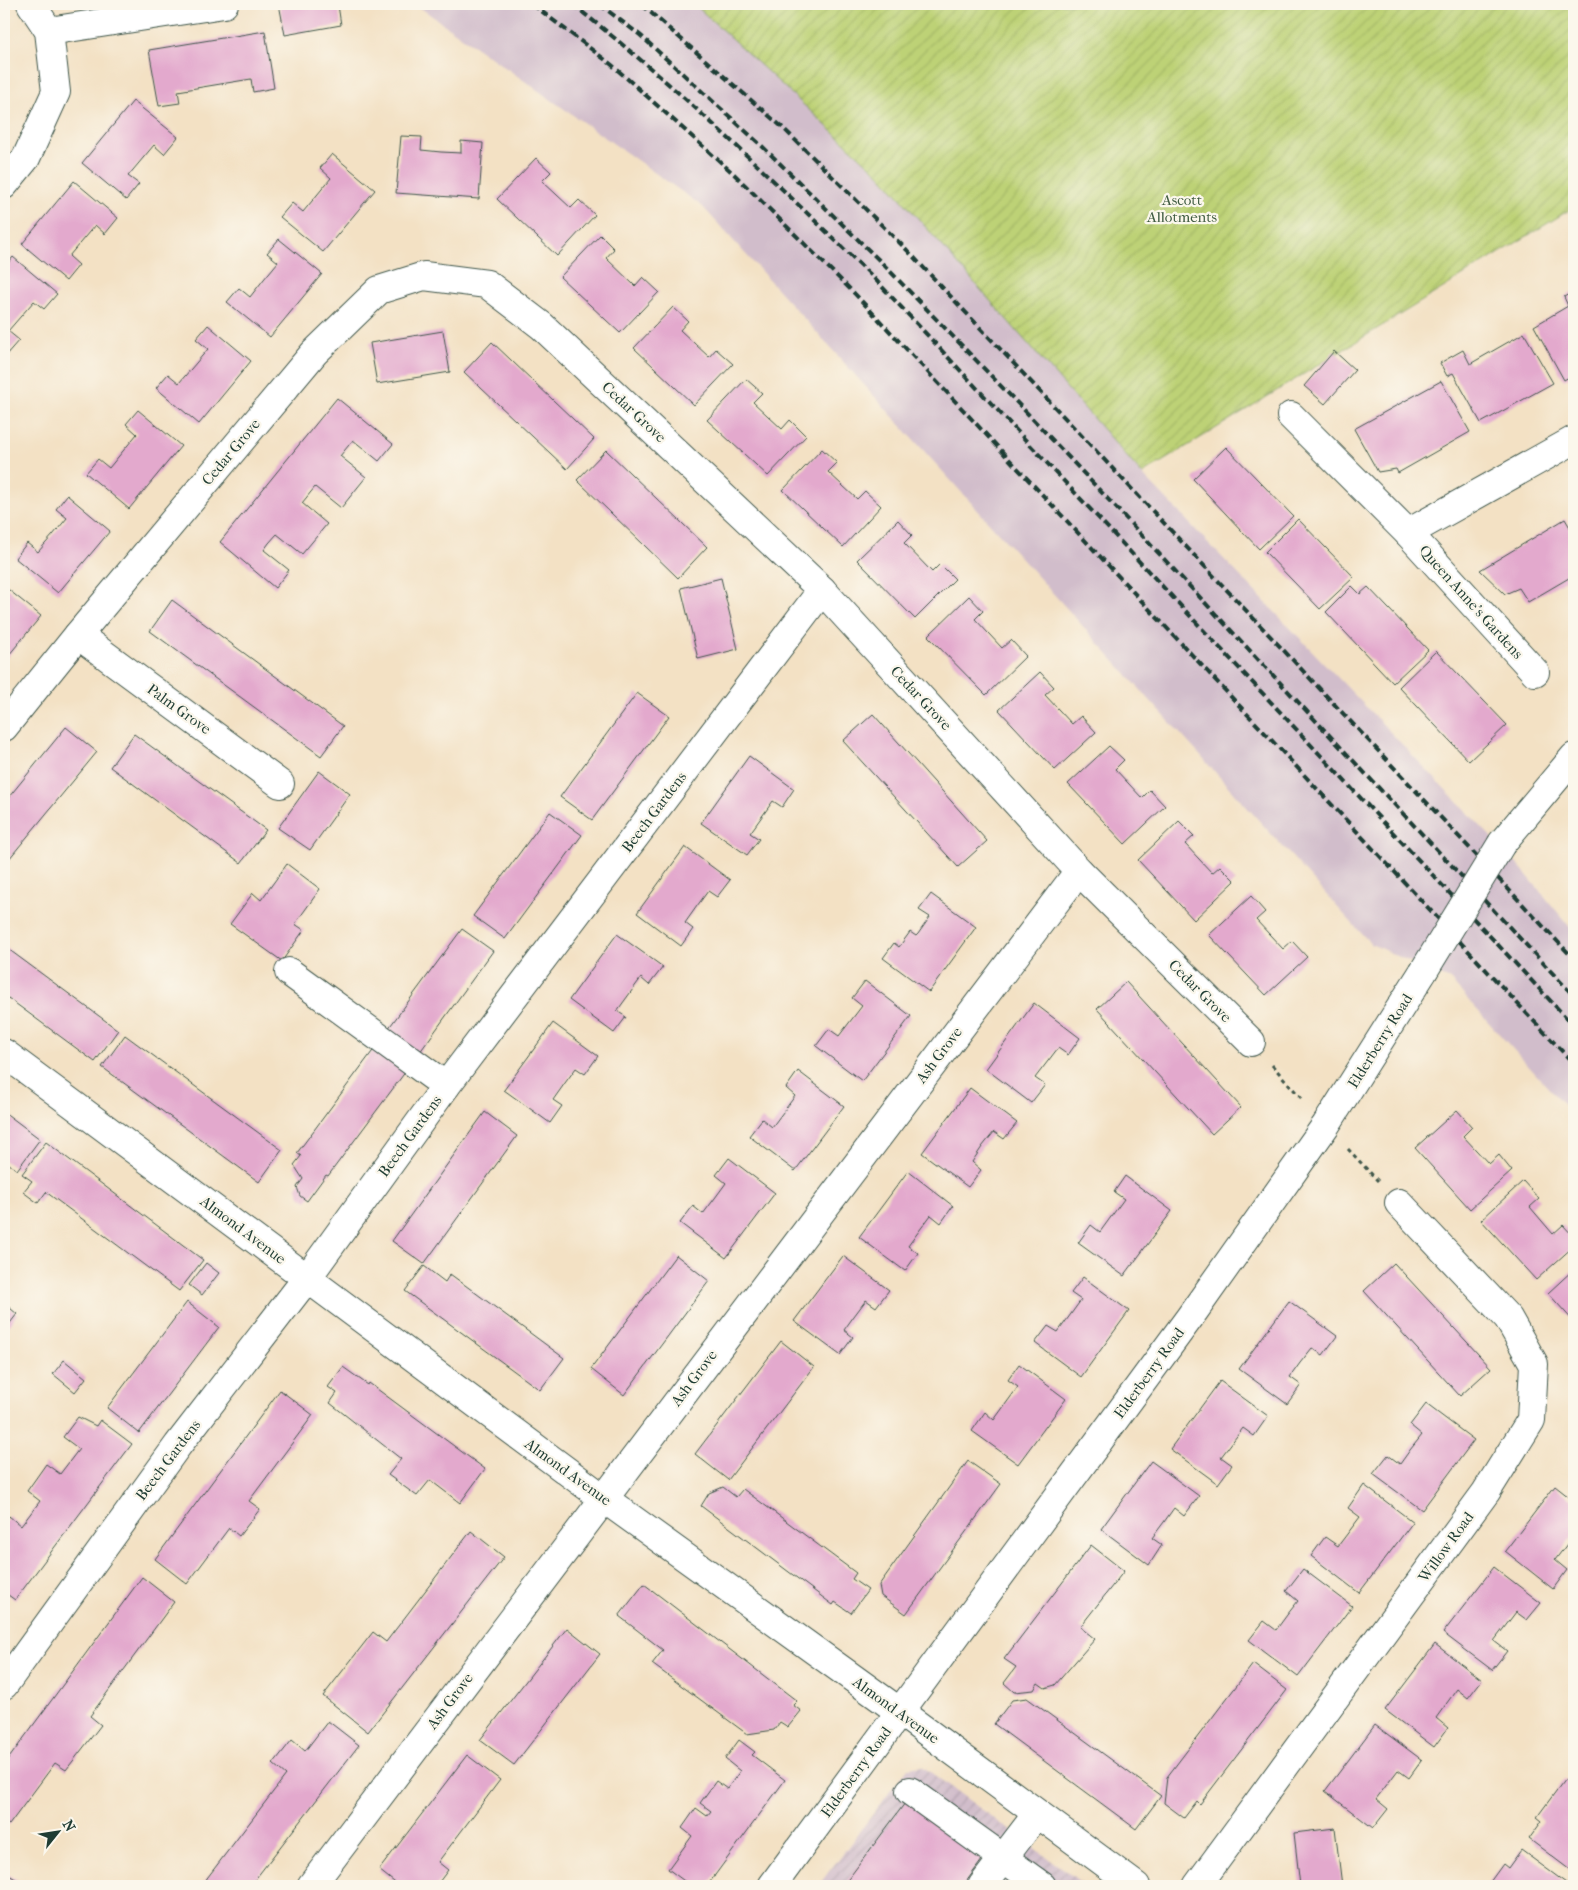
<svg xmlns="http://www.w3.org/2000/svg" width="1578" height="1890" font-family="'IM FELL French Canon',serif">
	<defs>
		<pattern id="industrial-furrows" width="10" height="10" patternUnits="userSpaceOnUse" patternTransform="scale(1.25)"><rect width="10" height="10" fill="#d1bdcb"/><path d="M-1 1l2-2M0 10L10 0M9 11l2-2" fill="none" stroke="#b3a3af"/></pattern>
		<pattern id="garden-furrows" width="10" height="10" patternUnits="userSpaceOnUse" patternTransform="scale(1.25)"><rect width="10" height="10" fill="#bdd276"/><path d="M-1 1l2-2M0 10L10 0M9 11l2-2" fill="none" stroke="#a2b567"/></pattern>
	</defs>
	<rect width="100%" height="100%" fill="#fbf7ec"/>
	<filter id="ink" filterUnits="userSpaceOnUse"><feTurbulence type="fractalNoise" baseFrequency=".02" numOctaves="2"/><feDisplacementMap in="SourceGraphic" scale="10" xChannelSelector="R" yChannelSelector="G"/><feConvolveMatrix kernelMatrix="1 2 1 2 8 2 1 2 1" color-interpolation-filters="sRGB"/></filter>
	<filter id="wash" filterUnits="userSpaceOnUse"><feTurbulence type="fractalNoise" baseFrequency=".0096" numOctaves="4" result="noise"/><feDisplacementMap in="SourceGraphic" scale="20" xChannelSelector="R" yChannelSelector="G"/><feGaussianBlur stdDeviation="1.12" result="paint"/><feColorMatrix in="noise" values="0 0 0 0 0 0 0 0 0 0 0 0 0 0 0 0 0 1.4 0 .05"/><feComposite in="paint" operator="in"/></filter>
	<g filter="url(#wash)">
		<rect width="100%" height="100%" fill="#f3e1c4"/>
		<path fill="url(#industrial-furrows)" d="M922 1766 1086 1886H818L908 1768Z"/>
		<path fill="#d1bdcb" d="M415 4H694L881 176 1142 474 1521 868 1574 932V1116L1450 980 1371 944 702 206Z"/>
		<path fill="url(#garden-furrows)" stroke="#6e8855" d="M694 4H1574V207L1142 474 881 176Z"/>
		<g id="blocks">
			<g fill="#e3a9cd">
				<path d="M279 4H324L325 7 338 5 341 25 285 35Z"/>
				<path d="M265 31 274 88 253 92 251 79 178 91 180 103 159 106 149 50Z"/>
				<path d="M133 101 178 137 164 154 154 145 128 176 139 184 126 200 82 163Z"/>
				<path d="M401 136 422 137 421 150 441 152 461 153V141L483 143 479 199 396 193Z"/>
				<path d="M332 154 375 190 323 252 280 217 292 203 303 212 331 178 320 168Z"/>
				<path d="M536 158 551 172 542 181 571 208 579 200 595 215 557 256 497 199Z"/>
				<path d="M74 181 118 218 105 234 95 225 69 256 79 265 66 281 22 244Z"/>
				<path d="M600 235 614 249 606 258 635 286 643 277 659 292 620 333 560 277Z"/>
				<path d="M279 239 322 274 270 337 227 302 239 288 250 297 264 279 278 262 267 253Z"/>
				<path d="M13 257 57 294 44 309 34 301 8 331 19 340 5 356 4 268Z"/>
				<path d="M1574 291V374L1564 380 1534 326 1568 306 1564 297Z"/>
				<path d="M673 307 688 321 680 330 709 357 716 349 733 364 694 405 634 348Z"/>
				<path d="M208 325 251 361 199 424 156 388 168 374 179 383 208 349 196 339Z"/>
				<path d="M443 331 450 372 377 384 370 343Z"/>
				<path d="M1524 333 1553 383 1481 423 1453 373 1447 376 1440 363 1463 350 1470 364Z"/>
				<path d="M492 342 594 439 567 469 464 372Z"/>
				<path d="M1334 351 1355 370 1325 404 1304 386Z"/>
				<path d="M746 379 762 393 753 402 782 429 790 420 806 436 768 476 707 420Z"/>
				<path d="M1441 381 1470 432 1398 473 1396 469 1378 472 1354 429Z"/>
				<path d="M337 398 393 444 379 461 353 440 340 456 366 477 341 508 315 487 302 503 327 524 302 554 277 534 269 543 264 550 289 570 275 588 220 542Z"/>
				<path d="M138 410 181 446 129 509 86 473 98 459 109 468 137 434 126 424Z"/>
				<path d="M1226 447 1293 516 1259 549 1193 479Z"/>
				<path d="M822 449 837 463 828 472 857 499 865 491 881 506 843 547 783 490Z"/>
				<path d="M606 450 707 547 678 578 577 480Z"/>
				<path d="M67 495 110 531 58 593 15 558 27 543 38 552 53 535 67 518 56 509Z"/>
				<path d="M1298 519 1354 577 1320 609 1265 552Z"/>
				<path d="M1565 519 1574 534V575L1528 602 1519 588 1505 594 1480 570Z"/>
				<path d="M898 520 912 535 904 543 932 572 940 564 955 579 915 619 857 560Z"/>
				<path d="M721 578 738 649 698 659 681 588Z"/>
				<path d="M4 586 41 616 4 661Z"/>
				<path d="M1352 586 1360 594 1368 587 1428 650 1393 683 1326 612Z"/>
				<path d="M969 596 983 611 975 619 1002 648 1011 640 1026 656 986 695 928 636Z"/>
				<path d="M172 600 343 726 321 756 150 631Z"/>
				<path d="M1436 651 1507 725 1469 761 1399 687Z"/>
				<path d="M1040 672 1054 687 1045 695 1072 724 1081 716 1096 732 1055 770 999 710Z"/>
				<path d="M637 693 669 716 592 820 560 797Z"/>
				<path d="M873 714 987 841 958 867 843 741Z"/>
				<path d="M66 727 97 752 4 865V803Z"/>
				<path d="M134 734 266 830 241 863 110 767Z"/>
				<path d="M1109 746 1124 760 1115 769 1142 798 1150 790 1165 806 1125 844 1068 784Z"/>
				<path d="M749 756 794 789 782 807 773 801 750 833 759 839 747 855 701 823Z"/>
				<path d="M319 771 350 794 310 850 278 828Z"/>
				<path d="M550 812 582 835 505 939 473 916Z"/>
				<path d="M1179 821 1194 836 1185 844 1212 873 1220 866 1235 881 1194 920 1138 860Z"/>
				<path d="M685 847 730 880 717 897 708 891 697 906 685 923 693 929 681 946 637 913Z"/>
				<path d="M287 864 320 889 295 924 304 930 282 961 230 924 253 893 261 900Z"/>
				<path d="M931 894 976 927 929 992 883 958 894 943 899 947 910 932 916 936 918 934 930 917 919 910Z"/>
				<path d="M1251 896 1265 912 1256 920 1283 949 1292 941 1307 957 1266 995 1209 935Z"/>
				<path d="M462 929 493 951 417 1056 385 1033Z"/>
				<path d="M617 934 663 967 649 985 641 978 617 1011 626 1017 614 1033 569 1000Z"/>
				<path d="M4 946 118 1030 95 1062 4 995Z"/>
				<path d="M865 981 911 1016 862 1081 816 1046 829 1029 839 1036 862 1006 852 998Z"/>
				<path d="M1126 982 1241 1107 1212 1134 1097 1009Z"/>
				<path d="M1034 1003 1080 1038 1068 1055 1058 1048 1035 1078 1045 1085 1031 1103 986 1069Z"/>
				<path d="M553 1023 598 1056 585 1074 576 1068 565 1083 553 1100 562 1106 550 1123 504 1090Z"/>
				<path d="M125 1035 282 1150 259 1182 102 1067Z"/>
				<path d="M375 1048 406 1071 328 1176 326 1175 307 1201 300 1196 297 1187 303 1179 294 1165 301 1156 297 1153Z"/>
				<path d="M798 1071 844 1106 795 1171 749 1136 762 1119 772 1127 795 1096 786 1088Z"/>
				<path d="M970 1088 1017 1123 1004 1139 994 1132 982 1147 972 1162 981 1170 968 1187 922 1153Z"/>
				<path d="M1457 1110 1472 1127 1463 1136 1489 1164 1499 1155 1512 1171 1470 1209 1415 1148Z"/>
				<path d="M4 1112 40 1139 17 1170 4 1160Z"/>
				<path d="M485 1112 517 1136 424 1264 392 1241Z"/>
				<path d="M46 1142 203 1260 179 1291 46 1192 38 1203 23 1192 32 1181 22 1174Z"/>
				<path d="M729 1158 775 1193 726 1258 680 1223 693 1206 703 1214 715 1198 726 1183 716 1175Z"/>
				<path d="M908 1171 953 1206 941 1223 931 1215 919 1231 908 1246 918 1253 905 1271 859 1237Z"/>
				<path d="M1125 1176 1172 1211 1124 1276 1078 1243 1091 1225 1100 1232 1124 1199 1114 1192Z"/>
				<path d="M1523 1181 1539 1199 1530 1207 1553 1234 1563 1225 1574 1237V1246L1536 1280 1481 1220Z"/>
				<path d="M676 1255 709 1281 624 1395 591 1369Z"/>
				<path d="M843 1256 889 1290 876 1307 866 1300 854 1316 844 1330 853 1337 840 1355 794 1321Z"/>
				<path d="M206 1263 219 1273 202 1295 189 1285Z"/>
				<path d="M1394 1263 1491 1368 1460 1396 1364 1291Z"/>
				<path d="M424 1266 445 1282 450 1274 564 1358 540 1390 405 1291Z"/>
				<path d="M1574 1269V1322L1548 1293Z"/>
				<path d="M1083 1277 1129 1311 1081 1377 1035 1343 1048 1326 1058 1332 1081 1300 1071 1293Z"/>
				<path d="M1289 1301 1337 1336 1323 1355 1312 1348 1300 1363 1290 1377 1301 1385 1287 1404 1239 1369Z"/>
				<path d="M187 1302 219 1327 139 1433 107 1408Z"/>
				<path d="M4 1303 17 1314 4 1331Z"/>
				<path d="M781 1341 814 1367 728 1480 695 1454Z"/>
				<path d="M64 1360 86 1378 75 1392 53 1374Z"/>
				<path d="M1019 1364 1066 1399 1018 1464 972 1431 985 1412 994 1420 1018 1387 1008 1380Z"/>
				<path d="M343 1367 368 1385 369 1383 485 1469 460 1503 430 1480 417 1496 388 1475 401 1459 330 1403 337 1393 328 1387Z"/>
				<path d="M1220 1381 1268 1416 1254 1436 1243 1428 1221 1457 1232 1465 1218 1484 1170 1449Z"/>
				<path d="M280 1390 313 1415 249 1501 260 1509 239 1536 229 1528 187 1584 155 1559Z"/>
				<path d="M1426 1404 1474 1440 1422 1510 1373 1474 1388 1455 1400 1464 1410 1450 1422 1435 1410 1425Z"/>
				<path d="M78 1417 96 1426 100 1420 132 1444 15 1600 4 1592V1523L9 1516 21 1526 40 1501 27 1491 46 1464 60 1474 79 1449 63 1437Z"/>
				<path d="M968 1461 1001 1484 906 1614 881 1596 879 1585Z"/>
				<path d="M1151 1461 1199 1496 1184 1516 1174 1508 1164 1522 1152 1538 1162 1545 1149 1565 1101 1529Z"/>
				<path d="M1364 1485 1413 1522 1359 1593 1311 1556 1325 1537 1338 1546 1360 1517 1348 1508Z"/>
				<path d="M1555 1486 1574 1501V1535L1555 1560 1567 1570 1553 1589 1505 1551Z"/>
				<path d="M723 1487 736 1497 743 1489 856 1573 852 1579 868 1590 851 1613 835 1602 833 1605 701 1506 709 1493Z"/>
				<path d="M471 1531 504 1557 368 1732 323 1696 373 1632 386 1642Z"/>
				<path d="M1091 1545 1124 1571 1080 1627 1095 1639 1055 1685 1045 1688 1038 1683 1034 1690 1014 1692 1004 1683 1016 1667 1004 1659Z"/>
				<path d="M1494 1567 1541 1603 1527 1620 1516 1612 1494 1641 1507 1651 1492 1670 1443 1633Z"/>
				<path d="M1303 1569 1352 1606 1298 1677 1249 1640 1264 1621 1276 1630 1287 1615 1298 1601 1286 1591Z"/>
				<path d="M142 1577 174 1602 90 1716 101 1725 66 1770 55 1763 9 1825 4 1821V1765Z"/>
				<path d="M644 1584 797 1701 793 1705 801 1711 788 1727 780 1722 774 1730 747 1734 652 1664 663 1650 619 1616Z"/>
				<path d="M567 1628 600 1654 514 1765 480 1740Z"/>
				<path d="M1435 1644 1482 1680 1468 1698 1457 1689 1436 1718 1448 1728 1434 1747 1385 1710Z"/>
				<path d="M1253 1664 1287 1690 1200 1804 1197 1801 1184 1818 1164 1803 1167 1777Z"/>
				<path d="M1027 1698 1161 1796 1136 1829 994 1724 1012 1700Z"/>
				<path d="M328 1721 359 1745 294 1829 250 1886H201L286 1775 273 1764 292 1740 305 1751Z"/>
				<path d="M1375 1725 1422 1760 1409 1778 1398 1770 1376 1799 1388 1809 1373 1828 1325 1791Z"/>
				<path d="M739 1740 755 1752 752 1755 785 1780 707 1886H691L668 1869 692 1836 682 1828 696 1808 707 1816 711 1811 700 1803 716 1781 727 1789 740 1771 725 1759Z"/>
				<path d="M467 1755 500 1780 438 1862 448 1870 436 1886H399L379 1870Z"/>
				<path d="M1574 1777V1873L1529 1839 1542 1821 1537 1817 1565 1779 1570 1782Z"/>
				<path d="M908 1799 985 1856 963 1886H843Z"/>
				<path d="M1335 1828 1342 1886H1300L1294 1833Z"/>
				<path d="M1521 1850 1566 1883 1563 1886H1487L1503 1864 1508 1868Z"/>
				<path d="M4 1872 27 1886H4Z"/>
			</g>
		</g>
	</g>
	<g filter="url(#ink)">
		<use href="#blocks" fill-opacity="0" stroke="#3f564a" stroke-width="1"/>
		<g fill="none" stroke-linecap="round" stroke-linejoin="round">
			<defs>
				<g id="minor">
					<path d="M49 31 224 4"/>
					<path d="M4 185 26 158 56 92 49 31 31 4"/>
					<path d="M1291 416 1408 533 1535 672"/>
					<path d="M1408 533 1574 440"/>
					<path d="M78 635 280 784"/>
					<path d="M4 727 78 635 314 353 379 290 424 276 487 284 542 326 822 590 1079 871 1251 1042"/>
					<path d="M1502 843 1574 757"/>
					<path d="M289 972 446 1086"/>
					<path d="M4 1053 603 1498 900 1712 1136 1886"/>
					<path d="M4 1685 178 1445 307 1278 446 1086 822 590"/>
					<path d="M910 1791 1042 1886"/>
					<path d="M311 1886 1079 871"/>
					<path d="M772 1886 1190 1317 1326 1125 1423 972"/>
					<path d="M982 1886 1037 1814"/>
					<path d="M1197 1886 1486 1492 1531 1420 1534 1364 1508 1318 1399 1203"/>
				</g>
			</defs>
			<use href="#minor" stroke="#3f564a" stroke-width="30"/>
			<g stroke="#3f564a" stroke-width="3" stroke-dasharray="4 4" stroke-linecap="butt">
				<path d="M1272 1065 1303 1100"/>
				<path d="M1348 1149 1378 1181"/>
			</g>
			<use href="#minor" stroke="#fff" stroke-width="28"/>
			<g stroke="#1f3d34" stroke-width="4" stroke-dasharray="8 4" stroke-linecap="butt">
				<path d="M532 4 612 65 734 174 854 293 1574 1064"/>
				<path d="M572 4C679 87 775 182 872 276L1574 1026"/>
				<path d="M599 4 640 35 762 146 884 265 1028 414 1574 996"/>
				<path d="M641 4 782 127 907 250 1574 959"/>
			</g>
			<defs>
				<path id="minor-bridge" d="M1423 972 1502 843"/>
			</defs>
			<use href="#minor-bridge" stroke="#3f564a" stroke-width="30" stroke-linecap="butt"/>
			<use href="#minor-bridge" stroke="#fff" stroke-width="28"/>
		</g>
	</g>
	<g text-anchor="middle" stroke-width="4.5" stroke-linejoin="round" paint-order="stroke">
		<g font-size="15" fill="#3f5b41" stroke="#fbf7ec">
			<text x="1182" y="205">Ascott<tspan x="1182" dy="17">Allotments</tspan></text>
		</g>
		<g font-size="15" fill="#1f3d34" stroke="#fbf7ec">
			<text transform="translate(634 412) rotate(43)" y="5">Cedar Grove</text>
			<text transform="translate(231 452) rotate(-50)" y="5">Cedar Grove</text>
			<text transform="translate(1471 602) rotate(48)" y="5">Queen Anne's Gardens</text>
			<text transform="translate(921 698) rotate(47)" y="5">Cedar Grove</text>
			<text transform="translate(179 709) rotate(36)" y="5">Palm Grove</text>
			<text transform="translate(654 812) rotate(-53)" y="5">Beech Gardens</text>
			<text transform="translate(1200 991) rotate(45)" y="5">Cedar Grove</text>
			<text transform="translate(1380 1041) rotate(-58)" y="5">Elderberry Road</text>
			<text transform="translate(939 1055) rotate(-53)" y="5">Ash Grove</text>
			<text transform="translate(410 1136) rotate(-54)" y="5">Beech Gardens</text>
			<text transform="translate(243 1230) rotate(37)" y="5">Almond Avenue</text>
			<text transform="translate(1149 1373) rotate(-54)" y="5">Elderberry Road</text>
			<text transform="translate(694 1378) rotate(-53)" y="5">Ash Grove</text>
			<text transform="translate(168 1460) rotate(-53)" y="5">Beech Gardens</text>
			<text transform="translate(568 1472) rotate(36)" y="5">Almond Avenue</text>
			<text transform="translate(1446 1547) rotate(-54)" y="5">Willow Road</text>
			<text transform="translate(450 1701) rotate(-53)" y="5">Ash Grove</text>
			<text transform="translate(896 1710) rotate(36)" y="5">Almond Avenue</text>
			<text transform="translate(856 1772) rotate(-54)" y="5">Elderberry Road</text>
		</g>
	</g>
	<rect width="1578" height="1890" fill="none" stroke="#fbf7ec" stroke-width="20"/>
	<g transform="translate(58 1832) rotate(60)" stroke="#fbf7ec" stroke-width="4" paint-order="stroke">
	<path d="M0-4L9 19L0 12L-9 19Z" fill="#1f3d34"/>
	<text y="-8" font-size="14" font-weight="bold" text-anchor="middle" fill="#1f3d34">N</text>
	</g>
</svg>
